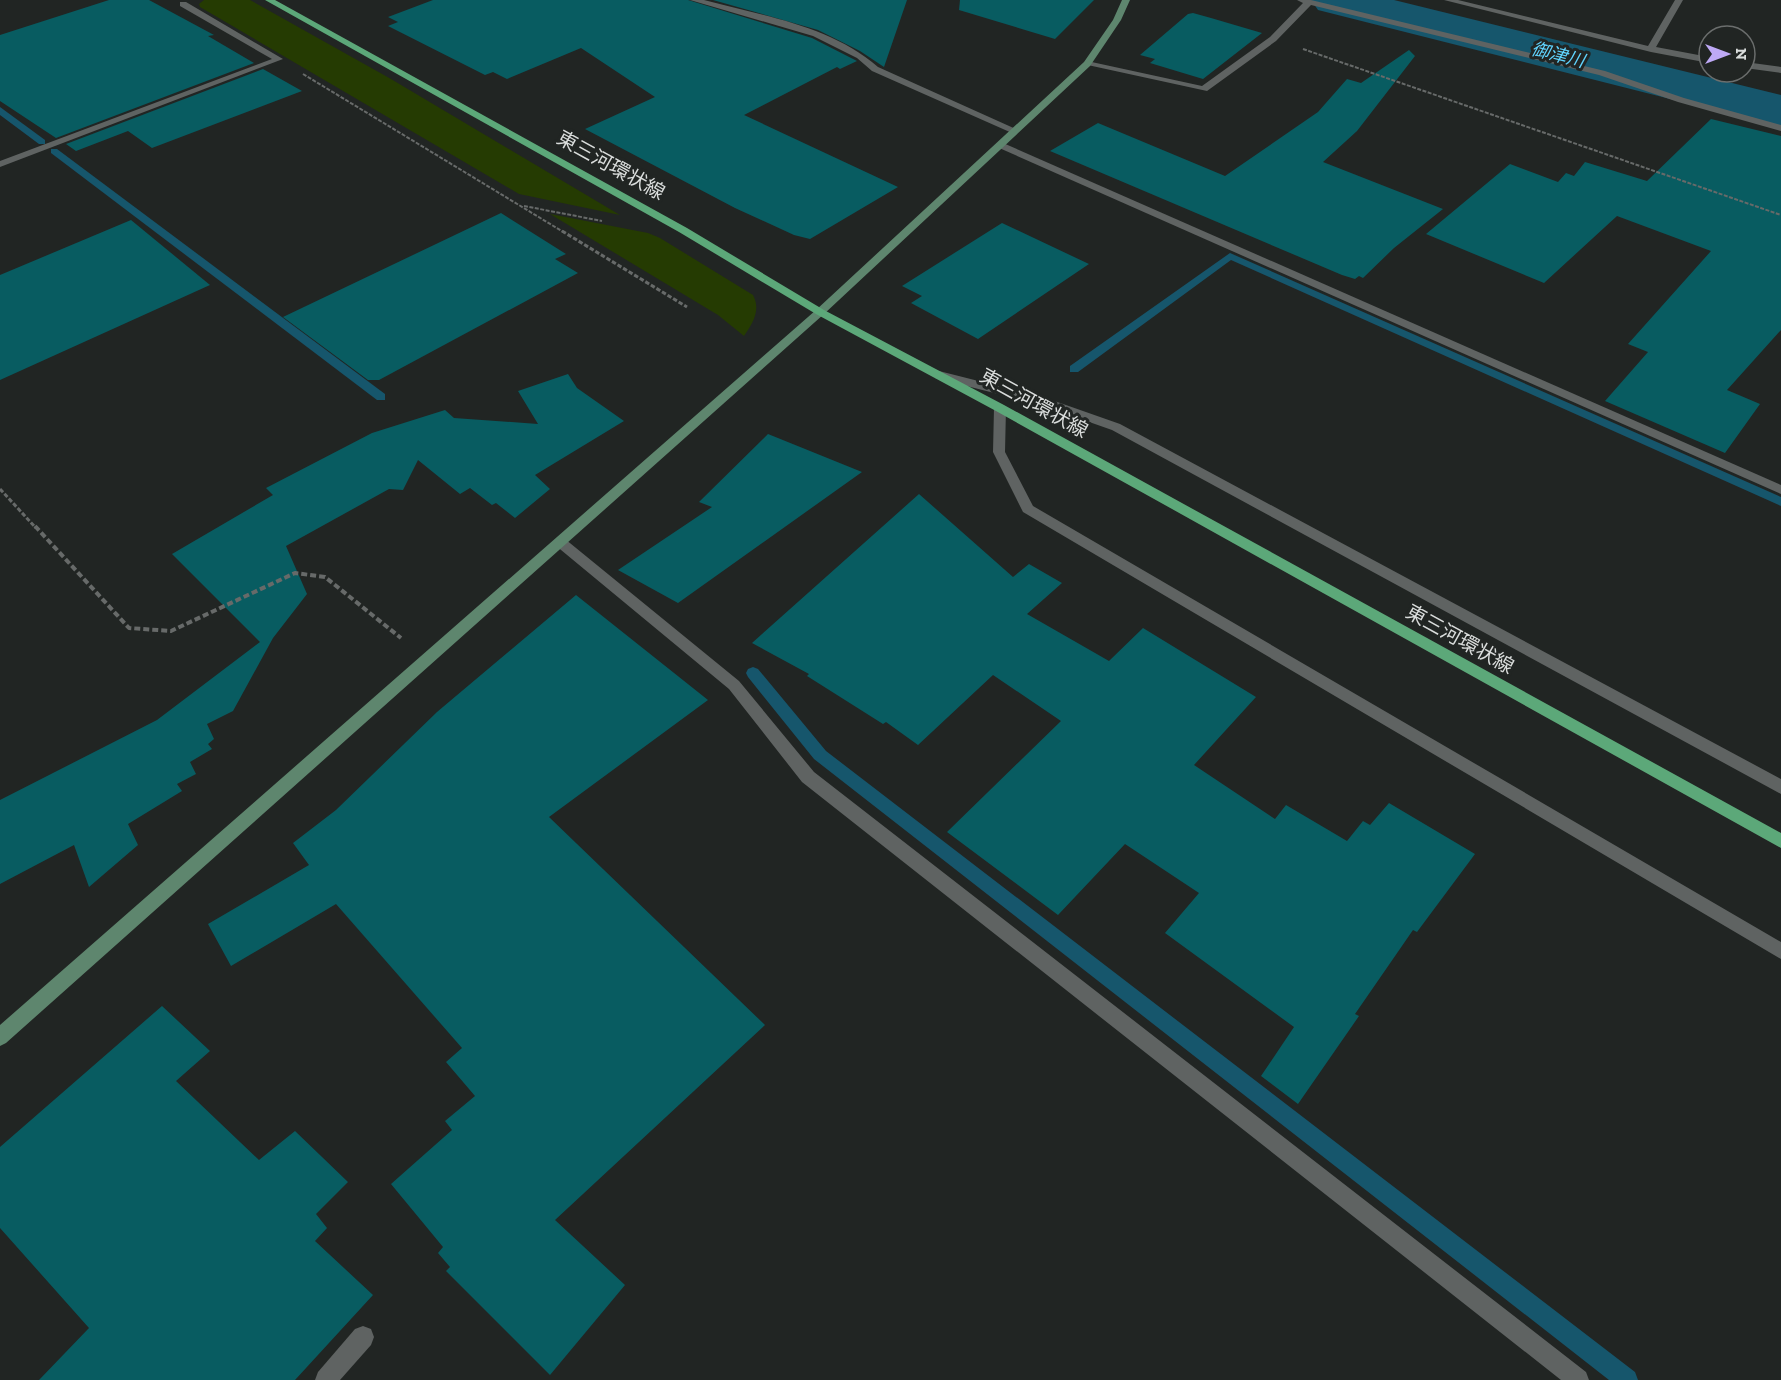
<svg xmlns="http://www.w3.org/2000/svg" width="1781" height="1380" font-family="'Zilla Slab','Noto Sans JP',serif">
	<rect width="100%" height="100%" fill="#212523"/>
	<g fill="#253b02">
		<path d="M204 0H250L391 79 620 215 519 194 200 7 199 4Z"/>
		<path d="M550 214 648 233 660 238 753 295C761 310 753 323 744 336L718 315Z"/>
	</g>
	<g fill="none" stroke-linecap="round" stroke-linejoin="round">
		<g fill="#16566c" fill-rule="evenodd">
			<path d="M0 107 45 140V144H39L0 115Z"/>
			<path d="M51 149H57L385 394V400H377L51 153Z"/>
			<path d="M1230 253 1781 497V506L1231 260 1078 372H1070V366Z"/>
			<path d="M753 667 758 669 826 751 1635 1372 1638 1380H1609L814 759 748 677 746 673 748 669Z"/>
		</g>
		<path fill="#16566c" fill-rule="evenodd" d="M1311 0H1394L1781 95V127L1318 10Z"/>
	</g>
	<g fill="#085c61">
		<path d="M109 0H149L214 35 208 36 254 63 56 138 0 101V35Z"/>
		<path d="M433 0H688L812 38 857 61 840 69 837 67 744 115 898 187 810 239 794 235 735 208 585 129 655 97 581 48 507 79 493 72 485 75 388 26 398 22 388 17Z"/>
		<path d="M713 0H907L884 67 860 51 818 30Z"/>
		<path d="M960 0H1094L1055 39 959 10Z"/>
		<path d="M1193 13 1211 18 1262 33 1203 79 1150 63 1155 59 1140 55 1188 14Z"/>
		<path d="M1409 50 1415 56 1357 131 1323 162 1443 209 1394 248 1363 278 1359 276 1355 279 1342 275 1050 151 1098 123 1225 176 1318 112 1347 79 1361 83Z"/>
		<path d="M263 69 302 91 152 148 128 131 76 151 66 144Z"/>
		<path d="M1711 119 1781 136V330L1727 390 1760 404 1725 453 1605 401 1648 352 1628 344 1711 251 1617 216 1544 283 1426 234 1510 164 1558 182 1566 173 1574 176 1585 162 1647 181Z"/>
		<path d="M501 213 566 254 555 259 578 273 379 380H368L283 317Z"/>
		<path d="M131 220 210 285 0 380V275Z"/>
		<path d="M1002 223 1089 264 978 339 911 303 922 296 902 286Z"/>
		<path d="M568 374 577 388 624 421 535 475 550 489 515 518 496 503 492 505 470 488 460 494 418 460 403 490 389 489 286 546 307 594 273 638 233 711 207 724 214 739 208 744 212 749 190 762 196 774 177 784 182 791 128 824 138 845 89 887 74 845 0 884V800L157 720 260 642 172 554 273 495 266 488 372 433 445 410 454 418 538 424 518 391Z"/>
		<path d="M768 434 862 472 678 603 618 570 712 507 699 502Z"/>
		<path d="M919 494 1013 577 1029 564 1062 583 1027 614 1109 661 1143 628 1256 697 1194 765 1275 819 1286 805 1347 841 1363 821 1370 825 1389 803 1475 854 1417 932 1413 930 1355 1014 1359 1016 1298 1104 1261 1076 1294 1027 1165 933 1199 893 1125 844 1058 915 947 832 1061 721 993 675 918 745 886 722 883 724 807 676 809 674 752 643Z"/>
		<path d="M576 595 708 700 549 817 765 1025 555 1220 625 1285 550 1375 446 1271 450 1267 438 1253 443 1247 391 1184 452 1130 445 1121 475 1096 446 1062 462 1048 336 904 231 966 208 924 309 865 293 843 336 810 437 712Z"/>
		<path d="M162 1006 210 1051 176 1081 259 1160 295 1131 348 1182 316 1214 327 1228 315 1241 373 1295 295 1380H39L89 1328 0 1228V1147Z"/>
	</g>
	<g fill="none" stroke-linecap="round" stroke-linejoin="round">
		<g stroke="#676a69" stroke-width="2" stroke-dasharray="4 1.5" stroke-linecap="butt">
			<path d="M1303 49 1781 215"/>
			<path d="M303 74 565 233"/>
			<path d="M524 206 602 221"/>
		</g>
		<g stroke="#676a69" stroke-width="3" stroke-dasharray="4.5 2" stroke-linecap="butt">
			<path d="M562 231 687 307"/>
			<path d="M0 489 36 528"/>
		</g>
		<path stroke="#676a69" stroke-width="4" stroke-dasharray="6 3" stroke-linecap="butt" d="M35 526 129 628 171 631 295 573 325 577 401 638"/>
		<g fill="#5f6362" fill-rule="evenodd">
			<path d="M690 0H704C763 16 830 25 878 67L1020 131 1012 133 872 71 857 58 813 36Z"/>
			<path d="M1297 0H1311L1605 71 1684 98 1781 125V131L1678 102 1599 75 1311 5 1276 41 1207 91 1083 64 1087 61 1202 86 1270 37 1303 3Z"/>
			<path d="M1444 0H1458L1648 46 1675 0H1683L1656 47 1709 57V63L1651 52Z"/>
			<path d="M180 2H186L283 59 0 167V161L272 59 180 6Z"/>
			<path d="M1745 62 1781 67V73L1745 68Z"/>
			<path d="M997 143H1003L1781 485V494L997 147Z"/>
			<path d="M939 371 1046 398 1120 424 1781 779V794L1112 430 1038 404 935 378V372Z"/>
			<path d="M1000 404 1006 408 1005 452 1033 506 1781 942V959L1023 512 993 452 994 408Z"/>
			<path d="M560 537 565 539 739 681 814 772 1586 1372 1589 1380H1561L802 782 729 689 555 545 553 542Z"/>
			<path d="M363 1326 371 1329 374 1337 371 1345 340 1380H315L318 1372 355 1329Z"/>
		</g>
		<path fill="#5e866e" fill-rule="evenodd" d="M1122 0H1130L1121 20 1090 66 824 314 6 1043 0 1046V1025L816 310 1084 62 1113 20Z"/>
		<path fill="#5ca879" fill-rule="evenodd" d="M265 0H275L687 228 824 310 1004 405 1781 833V848L996 411 816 314 679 232Z"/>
	</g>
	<g text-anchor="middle" stroke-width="6" stroke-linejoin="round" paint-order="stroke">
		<g font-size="18" font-style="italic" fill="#60d4fe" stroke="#212523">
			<text transform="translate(1558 55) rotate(14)" y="6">御津川</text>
		</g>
		<g font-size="20" fill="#d9dcdb" stroke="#212523">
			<text transform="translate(611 165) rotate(29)" y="7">東三河環状線</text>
			<text transform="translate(1034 403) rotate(29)" y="7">東三河環状線</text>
			<text transform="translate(1460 639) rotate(29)" y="7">東三河環状線</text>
		</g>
	</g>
	<g transform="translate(1727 54) rotate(90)"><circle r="28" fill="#212523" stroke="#6b6e6d" stroke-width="1.5"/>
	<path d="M0-4.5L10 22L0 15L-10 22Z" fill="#bea9f5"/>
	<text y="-9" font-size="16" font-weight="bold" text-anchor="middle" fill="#d9dcdb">N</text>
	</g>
</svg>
